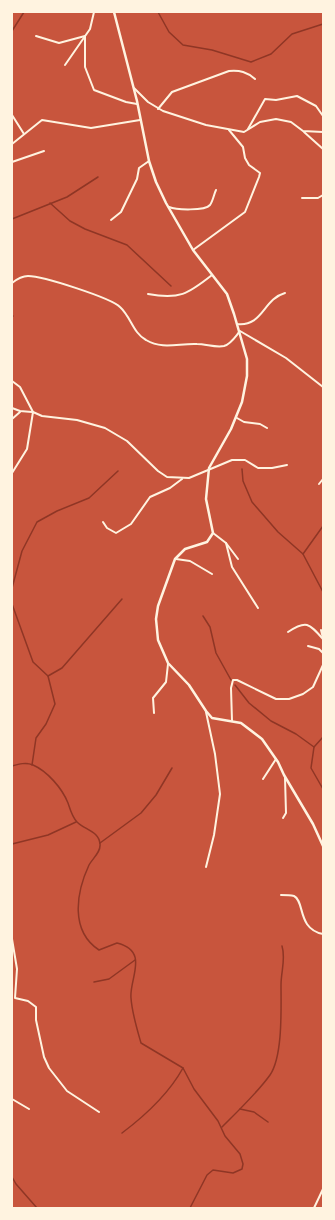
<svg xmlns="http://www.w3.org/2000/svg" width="335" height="1220" font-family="'PT Sans',sans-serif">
	<rect width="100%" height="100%" fill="#c8553d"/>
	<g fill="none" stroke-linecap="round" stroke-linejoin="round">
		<g stroke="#8f3625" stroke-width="1.5">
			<path d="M158 12 169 32 183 45 212 50 251 62 271 54 292 34 323 24"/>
			<path d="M12 31 24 12"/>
			<path d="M50 203 70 221 85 229 127 245 171 286"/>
			<path d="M12 219 67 197 98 177"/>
			<path d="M12 317 13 316"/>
			<path d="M242 469 243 481 252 502 278 532 303 554 323 592"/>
			<path d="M303 554 323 526"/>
			<path d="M12 588 22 551 37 522 57 511 89 498 118 471"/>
			<path d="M12 604 33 662 48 676 55 704 46 724 36 738 32 765"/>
			<path d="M203 616 210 627 216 653 231 680"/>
			<path d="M48 676 62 668 122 599"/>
			<path d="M235 685 249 703 271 721 296 734 314 747"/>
			<path d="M323 737 314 747 311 768 323 789"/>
			<path d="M12 766C19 764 26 762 33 765 47 771 62 788 68 803 70 809 72 817 77 822 85 830 99 831 100 844 101 852 93 858 89 865 76 893 70 931 99 950L117 943C150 951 129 979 131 998 132 1013 137 1029 141 1043L183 1068 194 1089 218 1121 225 1136 240 1154 243 1164 242 1169 233 1173 213 1170 207 1175 190 1208"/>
			<path d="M100 843 141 813 156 795 172 768"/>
			<path d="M12 844 48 835 76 822"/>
			<path d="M94 982 109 979 135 960"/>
			<path d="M240 1109 254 1112 268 1122"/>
			<path d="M222 1127C237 1112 258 1092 270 1075 283 1056 281 1008 281 985 281 971 286 959 282 946"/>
			<path d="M122 1133C146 1115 168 1095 183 1068"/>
			<path d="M12 1177 16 1184 37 1208"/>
		</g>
		<g stroke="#fff3e0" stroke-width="2">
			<path d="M36 36 59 43 85 36V67L94 90 126 102 137 104"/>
			<path d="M65 65 90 29 94 12"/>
			<path d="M134 88 148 102 163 111 206 125 244 132 260 122 276 119 291 122 303 131 323 132"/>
			<path d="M158 109 172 92 229 71C240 70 247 72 255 79"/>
			<path d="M12 115 24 134"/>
			<path d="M248 129 265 99 276 100 297 96 316 106 323 116"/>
			<path d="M304 132 323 149"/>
			<path d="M12 144 42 120 91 128 140 120"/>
			<path d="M12 162 44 151"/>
			<path d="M302 198H318L323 195"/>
			<path d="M169 207C176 210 205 211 210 205 213 201 214 194 216 190"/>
			<path d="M111 220 121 212 137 179 139 168 149 161"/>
			<path d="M193 250 245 212 259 177 260 173 249 165 245 158 243 147 229 130"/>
			<path d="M12 283C17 279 22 276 28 276 43 276 111 298 120 307 131 317 133 333 146 340 163 350 179 343 197 344 206 344 216 348 224 346 231 344 235 337 240 331L286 358 323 387"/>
			<path d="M148 294C179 300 188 294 212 275"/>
			<path d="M237 324C263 327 263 299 285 293"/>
			<path d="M12 381 20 387 33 412"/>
			<path d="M12 408 20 411 32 412"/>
			<path d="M237 418 244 422 260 424 267 428"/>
			<path d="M12 419 20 412"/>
			<path d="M12 473 27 449 33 412 42 416 77 420 105 428 127 441 158 471 167 477 189 478 232 460H245L258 468H272L287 465"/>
			<path d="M319 484 323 479"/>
			<path d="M103 522 107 528 116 533 131 524 150 497 170 488 182 479"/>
			<path d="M213 533 226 543 238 559"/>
			<path d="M226 543 232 567 258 608"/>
			<path d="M176 559 190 561 212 574"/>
			<path d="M321 630 323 638"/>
			<path d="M288 632C306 620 309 623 323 639"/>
			<path d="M308 646 319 649 323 653"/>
			<path d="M154 713 153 698 166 682 168 664"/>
			<path d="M232 721 231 688 233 680H237L276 699H289L303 694 313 687 323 665"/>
			<path d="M263 779 276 759"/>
			<path d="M283 818 286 813 285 778"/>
			<path d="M206 867 214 835 220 794 215 754 206 712"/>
			<path d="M281 895C285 895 290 895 294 896 305 901 297 929 323 934"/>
			<path d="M12 939 17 969 15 998 28 1001 36 1007V1020L44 1057 49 1068 67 1091 99 1112"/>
			<path d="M12 1099 29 1109"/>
			<path d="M314 1208 323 1189"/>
		</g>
		<path stroke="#fff3e0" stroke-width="2.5" d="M114 12 137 101 149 161 156 182 166 203 193 250 227 294 234 314 247 359V376L242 402 231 429 209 468 206 499 213 533 207 542 185 549 175 559 158 606 156 619 158 640 168 663 189 685 206 711 212 718 241 723 262 739 278 762 284 775 313 824 323 846"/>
	</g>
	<rect width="335" height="1220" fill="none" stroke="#fff3e0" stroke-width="26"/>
</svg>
